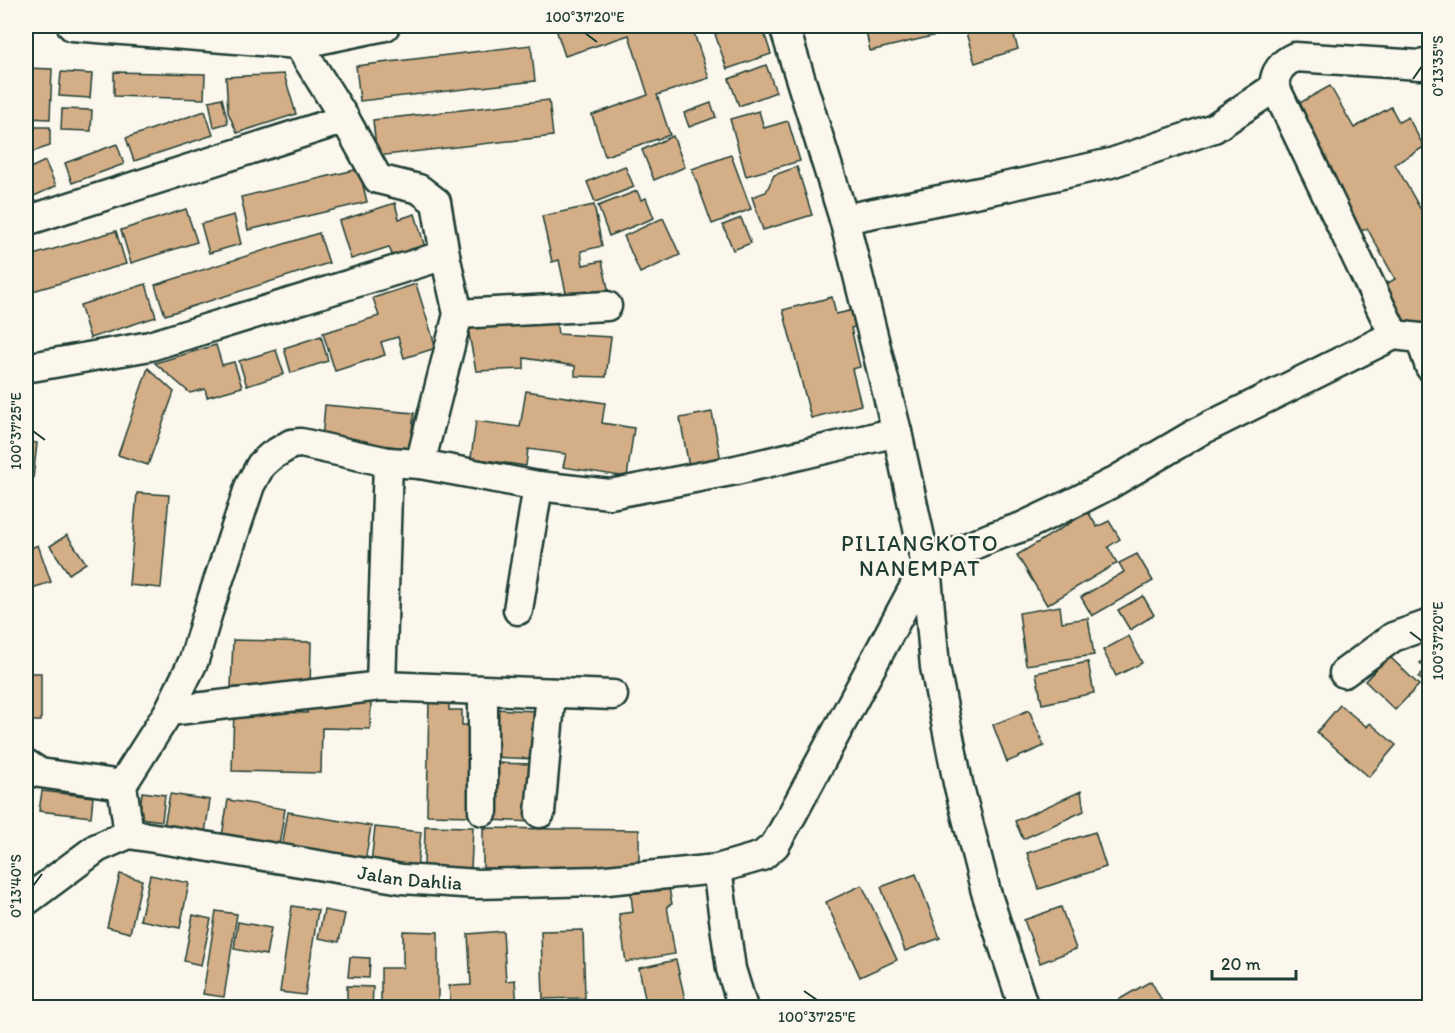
<svg xmlns="http://www.w3.org/2000/svg" width="1455" height="1033" font-family="Itim,sans-serif">
	<rect width="100%" height="100%" fill="#fbf7ec"/>
	<filter id="ink" filterUnits="userSpaceOnUse"><feTurbulence type="fractalNoise" baseFrequency=".0167" numOctaves="2"/><feDisplacementMap in="SourceGraphic" scale="12" xChannelSelector="R" yChannelSelector="G"/><feConvolveMatrix kernelMatrix="1 2 1 2 8 2 1 2 1" color-interpolation-filters="sRGB"/></filter>
	<g filter="url(#ink)">
		<g fill="#d4ae86" stroke="#1f3d34" stroke-width="1.5">
			<path d="M555 26H686L688 31 693 30 709 78 657 95 670 135 605 156 592 115 648 95 629 35 565 56Z"/>
			<path d="M738 26H762L771 54 727 69 715 34Z"/>
			<path d="M865 26H939L941 34 870 51Z"/>
			<path d="M964 26H1011L1018 49 975 63Z"/>
			<path d="M531 45 535 81 360 101 356 66Z"/>
			<path d="M766 65 776 92 739 106 729 79Z"/>
			<path d="M26 68 52 69 50 119 26 118Z"/>
			<path d="M61 72 92 74 90 98 59 96Z"/>
			<path d="M114 72 205 74 204 99 114 96Z"/>
			<path d="M284 74 296 114 237 133 228 112 226 77Z"/>
			<path d="M1330 86 1354 128 1391 107 1399 122 1408 117 1424 147 1395 164 1430 226V324L1411 335 1383 286 1395 279 1367 228 1356 234 1287 110Z"/>
			<path d="M222 98 228 123 214 127 209 101Z"/>
			<path d="M549 100 553 136 377 156 373 120Z"/>
			<path d="M711 103 716 117 689 127 684 113Z"/>
			<path d="M62 109 92 110 91 131 61 130Z"/>
			<path d="M205 111 213 135 134 161 126 138Z"/>
			<path d="M759 111 764 128 788 121 800 161 746 176 730 119Z"/>
			<path d="M26 127H50V146L26 154Z"/>
			<path d="M673 136 685 167 654 180 642 150Z"/>
			<path d="M117 144 124 164 72 183 65 163Z"/>
			<path d="M731 155 751 209 712 224 692 169Z"/>
			<path d="M45 161 56 186 30 198 26 187V170Z"/>
			<path d="M625 166 634 187 595 202 587 182Z"/>
			<path d="M797 167 812 215 763 230 752 197 766 192 774 175Z"/>
			<path d="M359 169 367 202 248 230 241 197Z"/>
			<path d="M637 191 641 200 646 198 654 218 609 236 598 206Z"/>
			<path d="M395 203 399 219 415 214 425 247 393 257 389 247 351 259 339 221Z"/>
			<path d="M594 205 602 246 581 251 583 265 602 261 609 293 568 302 559 260 552 262 542 216Z"/>
			<path d="M186 209 197 242 131 263 121 230Z"/>
			<path d="M234 215 241 244 209 253 201 224Z"/>
			<path d="M663 218 680 255 640 273 624 236Z"/>
			<path d="M741 218 751 243 733 250 723 225Z"/>
			<path d="M116 231 126 264 26 293V257Z"/>
			<path d="M319 233 329 263 165 315 155 285Z"/>
			<path d="M146 284 156 317 90 338 80 305Z"/>
			<path d="M416 284 436 348 404 358 398 337 381 342 385 355 335 371 323 333 379 316 373 298Z"/>
			<path d="M832 297 836 314 854 310 858 326 851 328 860 367 852 369 861 405 811 418 783 310Z"/>
			<path d="M556 320 558 334 611 337 606 377 575 376V366L524 358V369L476 371 467 324Z"/>
			<path d="M321 336 328 361 291 373 284 348Z"/>
			<path d="M216 345 222 365 234 362 242 387 207 397 205 389 190 393 155 363Z"/>
			<path d="M276 350 284 374 247 386 239 361Z"/>
			<path d="M148 368 174 392 148 465 118 455Z"/>
			<path d="M526 391 605 403 602 423 634 428 627 477 563 467 566 454 528 449 526 466 471 458 476 421 520 427Z"/>
			<path d="M325 405 414 413 410 448 322 440Z"/>
			<path d="M712 412 721 461 689 467 680 418Z"/>
			<path d="M26 441 37 443 33 479 26 478Z"/>
			<path d="M137 493 169 495 161 588 129 585Z"/>
			<path d="M1088 512 1097 527 1109 521 1120 539 1108 547 1117 563 1047 605 1017 555Z"/>
			<path d="M67 535 86 563 69 574 50 546Z"/>
			<path d="M38 545 51 582 26 590V550Z"/>
			<path d="M1137 554 1153 581 1092 616 1081 597 1124 572 1119 563Z"/>
			<path d="M1143 596 1154 615 1130 630 1118 610Z"/>
			<path d="M1060 606 1062 622 1088 618 1094 655 1026 665 1019 613Z"/>
			<path d="M1129 636 1142 663 1116 676 1103 650Z"/>
			<path d="M233 640 311 642 310 689 231 687Z"/>
			<path d="M1430 652V687L1418 677 1426 669 1420 663Z"/>
			<path d="M1389 656 1419 685 1395 710 1365 681Z"/>
			<path d="M1088 662 1094 693 1042 704 1036 673Z"/>
			<rect x="26" y="673" width="15" height="48"/>
			<path d="M429 697 449 698V710H462V725H476L474 816 427 815Z"/>
			<path d="M308 701 371 703 370 729 322 728 321 773 232 771 234 711 307 713Z"/>
			<path d="M1340 705 1367 727 1370 723 1396 745 1369 777 1317 732Z"/>
			<path d="M492 709 537 711 535 759 490 757Z"/>
			<path d="M1029 710 1044 746 1007 762 993 725Z"/>
			<path d="M492 763 535 764 532 822 490 820Z"/>
			<path d="M42 791 93 797 91 817 39 811Z"/>
			<path d="M1081 791 1084 811 1023 839 1015 821Z"/>
			<path d="M142 792 165 795 162 821 139 818Z"/>
			<path d="M170 794 210 800 205 833 164 826Z"/>
			<path d="M228 800 285 809 279 845 222 836Z"/>
			<path d="M288 812 371 826 365 862 282 848Z"/>
			<path d="M425 826 473 827 471 869 424 867Z"/>
			<path d="M375 827 421 832 417 868 371 863Z"/>
			<path d="M483 828 639 830V870L483 868Z"/>
			<path d="M1095 832 1106 867 1039 889 1027 853Z"/>
			<path d="M120 874 142 880 130 933 107 927Z"/>
			<path d="M916 874 940 938 905 951 881 887Z"/>
			<path d="M150 875 189 883 180 928 140 920Z"/>
			<path d="M862 885 897 960 860 977 826 902Z"/>
			<path d="M669 888 672 904 667 906 675 954 626 962 619 914 633 912 631 894Z"/>
			<path d="M292 906 318 910 305 995 280 992Z"/>
			<path d="M1061 907 1076 949 1040 963 1024 920Z"/>
			<path d="M324 910 345 914 339 942 318 938Z"/>
			<path d="M216 911 237 914 224 997 203 994Z"/>
			<path d="M193 915 211 919 201 965 184 961Z"/>
			<path d="M238 922 271 928 266 955 234 949Z"/>
			<path d="M583 930 585 998 543 999 541 931Z"/>
			<path d="M403 931 438 932V1008H381V968H403Z"/>
			<path d="M503 931 506 981 515 980 517 1008H451L449 986 471 985 468 934Z"/>
			<path d="M350 957 370 958 369 978 348 977Z"/>
			<path d="M676 960 687 1008H647L639 968Z"/>
			<path d="M1151 981 1166 1008H1106V1007Z"/>
			<path d="M347 986 373 987 372 1008H347Z"/>
		</g>
		<g fill="none" stroke-linecap="round" stroke-linejoin="round">
			<defs>
				<g id="minor">
					<path d="M72 26 298 44 385 26"/>
					<path d="M298 26V44L345 119 378 179 419 189 436 202 445 255 458 314 420 464"/>
					<path d="M784 26 844 219 897 432 926 565 935 667 958 783 986 892 1024 1008"/>
					<path d="M844 219 1005 187 1111 163 1214 128 1275 87"/>
					<path d="M26 221 345 119"/>
					<path d="M458 314 607 306"/>
					<path d="M1394 335 1275 87C1273 73 1283 62 1295 57L1420 65 1430 63"/>
					<path d="M26 366 27 367 37 366 150 346 445 255"/>
					<path d="M518 610 538 486"/>
					<path d="M1344 673 1393 637 1430 624"/>
					<path d="M381 686 388 462"/>
					<path d="M169 711 381 686 613 695"/>
					<path d="M26 764 40 773 122 785"/>
					<path d="M483 811V691"/>
					<path d="M540 813 551 693"/>
					<path d="M129 834 122 785 169 711 194 660 208 612 250 485 261 465 271 456 291 444 301 443 388 462 420 464 538 486 610 494 736 470 897 432"/>
					<path d="M717 869 731 969 743 1008"/>
					<path id="s1" d="M26 901 97 848 129 834 192 844 402 879 478 884 597 881 717 869 762 856 775 845 793 813 926 565 992 537 1022 527 1077 501 1110 484 1198 432 1394 335 1420 338 1430 367"/>
				</g>
			</defs>
			<use href="#minor" stroke="#1f3d34" stroke-width="33"/>
			<use href="#minor" stroke="#fbf7ec" stroke-width="28"/>
		</g>
	</g>
	<path fill="none" stroke="#1f3d34" stroke-width="2" d="M585 33 597 42M1413 79 1422 66M33 431 45 440M1410 632 1422 641M33 886 42 874M804 991 817 1000"/>
	<g text-anchor="middle" stroke-width="5" stroke-linejoin="round" paint-order="stroke">
		<g font-size="20" fill="#1f3d34" stroke="#fbf7ec">
			<text dy="7" stroke="none"><textPath href="#s1" startOffset="408">Jalan Dahlia</textPath></text>
		</g>
		<g font-size="22" letter-spacing="1.5" fill="#1f3d34" stroke="#fbf7ec">
			<text x="920" y="551">PILIANGKOTO<tspan x="920" dy="25">NANEMPAT</tspan></text>
		</g>
	</g>
	<rect width="1455" height="1033" fill="none" stroke="#fbf7ec" stroke-width="66"/>
	<path d="M1212 970v9h84v-9" fill="none" stroke="#1f3d34" stroke-width="3"/>
	<text x="1221" y="970" font-size="18" fill="#1f3d34" stroke="#fbf7ec" stroke-width="4.5" paint-order="stroke">20 m</text>
	<rect x="33" y="33" width="1389" height="967" fill="none" stroke="#1f3d34" stroke-width="2"/>
	<g font-size="15" text-anchor="middle" fill="#1f3d34">
		<text x="585" y="22">100°37'20"E</text>
		<text transform="translate(1438 66) rotate(-90)" y="5">0°13'35"S</text>
		<text transform="translate(16 431) rotate(-90)" y="5">100°37'25"E</text>
		<text transform="translate(1438 641) rotate(-90)" y="5">100°37'20"E</text>
		<text transform="translate(16 886) rotate(-90)" y="5">0°13'40"S</text>
		<text x="817" y="1022">100°37'25"E</text>
	</g>
</svg>
